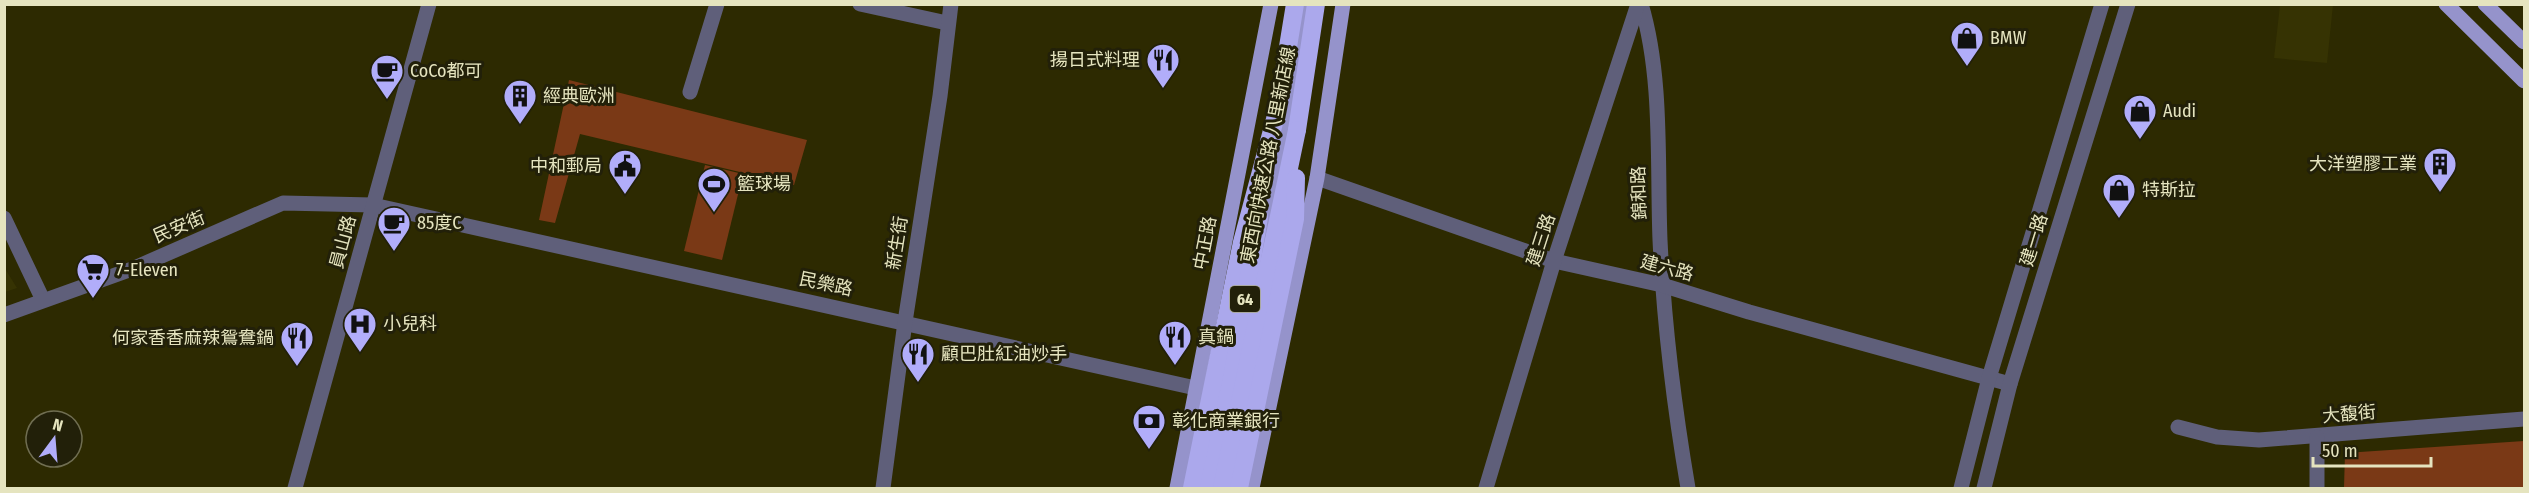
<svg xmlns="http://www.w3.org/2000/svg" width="2529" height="493" font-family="'Fira Sans Condensed','Noto Sans TC',sans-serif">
	<rect width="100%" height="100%" fill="#2d2a01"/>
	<g fill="#363303">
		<path d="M2280 5H2333L2327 63 2274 58Z"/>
		<path d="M4 267 17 288 5 292H4Z"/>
	</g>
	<g fill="#7a3916">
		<path d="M569 80 807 140 794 185 580 134 555 223 539 220Z"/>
		<path d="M705 165 743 174 722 260 684 251Z"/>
		<path d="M2524 441V488H2344L2345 453Z"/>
	</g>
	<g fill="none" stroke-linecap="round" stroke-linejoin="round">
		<g stroke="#5f5f7a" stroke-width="15">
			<path d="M860 4 947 23"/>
			<path d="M1641 4C1663 77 1657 164 1660 240 1664 324 1674 406 1688 488"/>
			<path d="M690 92 717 4"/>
			<path d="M1317 178 1554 261 1662 285 1749 312 2010 384"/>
			<path d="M4 218 43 300"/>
			<path d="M4 315 132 269 283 203 373 205 1209 391"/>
			<path d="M2178 427 2217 437 2259 440 2524 419"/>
			<path d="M2317 437V488"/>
			<path d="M295 488 429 4"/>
			<path d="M883 488 905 322 940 96 951 4"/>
			<path d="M1486 488 1554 261 1638 4"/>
			<path d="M1961 488 1989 378 2102 4"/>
			<path d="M1984 488 2010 384 2128 4"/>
		</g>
		<g stroke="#9593cb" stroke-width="15">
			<path d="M2446 4 2524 81"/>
			<path d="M2485 4 2524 42"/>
			<path d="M1261 261 1307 4"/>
			<path d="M1177 488 1271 4"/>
			<path d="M1252 488 1317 178 1343 4"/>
		</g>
		<g stroke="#aba8ec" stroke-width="18">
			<path d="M1278 108 1295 4"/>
			<path d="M1297 130 1316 4"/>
		</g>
		<g stroke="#aba8ec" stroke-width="18">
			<path d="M1192 488 1242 242 1278 108"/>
			<path d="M1209 488 1234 367 1259 217"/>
			<path d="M1222 488 1297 130"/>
			<path d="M1239 488 1295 219 1296 178"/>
		</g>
	</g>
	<defs>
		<symbol id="shop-pin" viewBox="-11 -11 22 30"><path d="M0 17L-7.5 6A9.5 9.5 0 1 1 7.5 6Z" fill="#b1adfa" stroke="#222009"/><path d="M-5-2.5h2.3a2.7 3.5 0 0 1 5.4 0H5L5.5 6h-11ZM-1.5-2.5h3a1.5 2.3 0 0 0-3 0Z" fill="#111"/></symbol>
		<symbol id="restaurant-pin" viewBox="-11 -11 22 30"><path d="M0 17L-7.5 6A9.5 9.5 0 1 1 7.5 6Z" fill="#b1adfa" stroke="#222009"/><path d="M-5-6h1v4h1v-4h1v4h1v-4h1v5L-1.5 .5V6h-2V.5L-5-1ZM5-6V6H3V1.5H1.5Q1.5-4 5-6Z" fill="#111"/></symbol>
		<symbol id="cafe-pin" viewBox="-11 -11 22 30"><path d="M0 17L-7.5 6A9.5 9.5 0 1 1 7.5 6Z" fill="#b1adfa" stroke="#222009"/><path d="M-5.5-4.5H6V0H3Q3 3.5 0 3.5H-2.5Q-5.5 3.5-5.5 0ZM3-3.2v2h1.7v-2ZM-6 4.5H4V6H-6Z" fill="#111"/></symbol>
		<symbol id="building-pin" viewBox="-11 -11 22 30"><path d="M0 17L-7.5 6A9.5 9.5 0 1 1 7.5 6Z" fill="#b1adfa" stroke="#222009"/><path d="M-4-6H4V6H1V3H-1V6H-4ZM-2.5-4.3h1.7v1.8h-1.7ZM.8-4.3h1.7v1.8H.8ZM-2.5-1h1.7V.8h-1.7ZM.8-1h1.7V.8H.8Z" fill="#111"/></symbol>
		<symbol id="civic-pin" viewBox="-11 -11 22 30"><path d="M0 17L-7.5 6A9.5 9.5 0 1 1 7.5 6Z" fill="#b1adfa" stroke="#222009"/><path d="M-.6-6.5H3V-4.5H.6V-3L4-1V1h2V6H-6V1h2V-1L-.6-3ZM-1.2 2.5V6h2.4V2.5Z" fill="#111"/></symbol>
		<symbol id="stadium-pin" viewBox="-11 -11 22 30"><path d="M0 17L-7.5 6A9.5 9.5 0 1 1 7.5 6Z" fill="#b1adfa" stroke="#222009"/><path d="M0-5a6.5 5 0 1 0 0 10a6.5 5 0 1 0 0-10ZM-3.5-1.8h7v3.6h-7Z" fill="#111"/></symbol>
		<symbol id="supermarket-pin" viewBox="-11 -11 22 30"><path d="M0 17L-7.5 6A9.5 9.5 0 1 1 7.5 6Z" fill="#b1adfa" stroke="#222009"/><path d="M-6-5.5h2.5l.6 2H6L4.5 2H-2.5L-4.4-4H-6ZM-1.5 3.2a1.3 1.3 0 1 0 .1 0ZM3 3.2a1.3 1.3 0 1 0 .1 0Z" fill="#111"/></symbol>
		<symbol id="hospital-pin" viewBox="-11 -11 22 30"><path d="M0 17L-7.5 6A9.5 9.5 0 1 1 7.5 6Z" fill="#b1adfa" stroke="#222009"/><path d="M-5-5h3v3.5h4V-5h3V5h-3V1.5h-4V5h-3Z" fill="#111"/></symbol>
		<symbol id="bank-pin" viewBox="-11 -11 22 30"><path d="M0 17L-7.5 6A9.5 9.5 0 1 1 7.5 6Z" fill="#b1adfa" stroke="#222009"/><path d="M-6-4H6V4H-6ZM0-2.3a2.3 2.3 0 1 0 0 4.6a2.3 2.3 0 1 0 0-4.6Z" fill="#111"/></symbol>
	</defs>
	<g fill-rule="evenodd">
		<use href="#shop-pin" x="1948" y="19" width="38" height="52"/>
		<use href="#restaurant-pin" x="1144" y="41" width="38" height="52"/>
		<use href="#cafe-pin" x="368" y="52" width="38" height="52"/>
		<use href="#building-pin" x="501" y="77" width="38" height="52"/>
		<use href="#shop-pin" x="2121" y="92" width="38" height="52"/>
		<use href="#building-pin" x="2421" y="145" width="38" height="52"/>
		<use href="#civic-pin" x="606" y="147" width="38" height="52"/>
		<use href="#stadium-pin" x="695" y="165" width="38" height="52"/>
		<use href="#shop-pin" x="2100" y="171" width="38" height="52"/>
		<use href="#cafe-pin" x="375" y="204" width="38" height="52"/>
		<use href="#supermarket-pin" x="74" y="251" width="38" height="52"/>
		<use href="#hospital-pin" x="341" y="305" width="38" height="52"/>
		<use href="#restaurant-pin" x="1156" y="318" width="38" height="52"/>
		<use href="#restaurant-pin" x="278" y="319" width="38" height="52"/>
		<use href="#restaurant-pin" x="899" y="335" width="38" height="52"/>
		<use href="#bank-pin" x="1130" y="402" width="38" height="52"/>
	</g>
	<g text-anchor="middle" stroke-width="6" stroke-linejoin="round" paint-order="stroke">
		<rect fill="#222009" stroke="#aaa988" stroke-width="1.5" x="1230" y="286" width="30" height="26" rx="4.5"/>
		<g font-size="16" font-weight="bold" fill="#e5e4bf">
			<text x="1245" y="305">64</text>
		</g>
		<g font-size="18" fill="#e5e4bf" stroke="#222009" text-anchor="start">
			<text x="1990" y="44">BMW</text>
			<text x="1140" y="66" text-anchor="end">揚日式料理</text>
			<text x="410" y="77">CoCo都可</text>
			<text x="543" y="102">經典歐洲</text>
			<text x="2163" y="117">Audi</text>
			<text x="2417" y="170" text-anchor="end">大洋塑膠工業</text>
			<text x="602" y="172" text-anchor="end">中和郵局</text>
			<text x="737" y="190">籃球場</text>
			<text x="2142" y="196">特斯拉</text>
			<text x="417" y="229">85度C</text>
			<text x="116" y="276">7-Eleven</text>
			<text x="383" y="330">小兒科</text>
			<text x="1198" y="343">真鍋</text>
			<text x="274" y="344" text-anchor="end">何家香香麻辣鴛鴦鍋</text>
			<text x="941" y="360">顧巴肚紅油炒手</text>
			<text x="1172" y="427">彰化商業銀行</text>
		</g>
		<g font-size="18" fill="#e5e4bf" stroke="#222009">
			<text transform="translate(1268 155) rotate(-79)" y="6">東西向快速公路 八里新店線</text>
			<text transform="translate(1639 193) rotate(-92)" y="6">錦和路</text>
			<text transform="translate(179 227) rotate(-23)" y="6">民安街</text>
			<text transform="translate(1541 240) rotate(-72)" y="6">建三路</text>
			<text transform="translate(2034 240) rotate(-73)" y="6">建一路</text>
			<text transform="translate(343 242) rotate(-75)" y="6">員山路</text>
			<text transform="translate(897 243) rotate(-81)" y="6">新生街</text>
			<text transform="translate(1205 243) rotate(-79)" y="6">中正路</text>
			<text transform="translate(1667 268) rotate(15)" y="6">建六路</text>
			<text transform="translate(826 284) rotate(12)" y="6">民樂路</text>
			<text transform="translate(2349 414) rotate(-5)" y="6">大馥街</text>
		</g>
	</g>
	<rect width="2529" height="493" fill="none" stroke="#e5e4bf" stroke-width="12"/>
	<g transform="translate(54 439) rotate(16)"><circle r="28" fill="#222009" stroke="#706e52" stroke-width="1.5"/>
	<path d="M0-4.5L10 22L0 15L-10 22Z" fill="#b1adfa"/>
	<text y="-9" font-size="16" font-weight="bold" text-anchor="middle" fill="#e5e4bf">N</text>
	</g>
	<path d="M2313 457v9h118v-9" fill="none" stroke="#e5e4bf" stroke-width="3"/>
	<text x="2322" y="457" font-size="18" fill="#e5e4bf" stroke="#222009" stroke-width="4.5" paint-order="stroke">50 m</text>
</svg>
